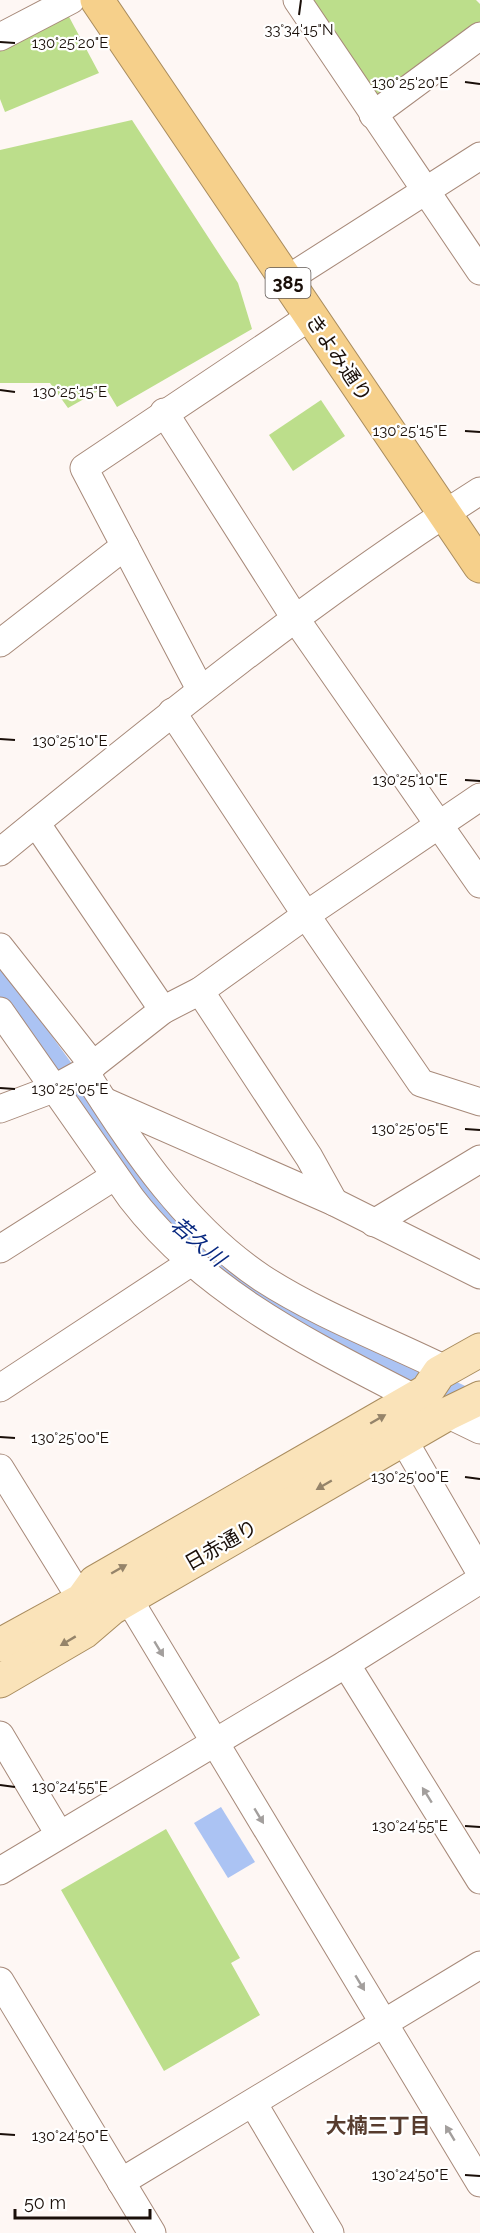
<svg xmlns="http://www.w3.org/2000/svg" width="480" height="2233" font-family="Raleway,'Noto Sans JP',sans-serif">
	<rect width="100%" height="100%" fill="#fef7f4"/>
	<g fill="#bcde8b">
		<path d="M307 0H476L480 4V29L375 105Z"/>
		<path d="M67 13 99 73 5 112 0 99V46Z"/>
		<path d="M132 120 238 283 252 329 117 407 105 387 68 408 50 383H0V150Z"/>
		<path d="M321 400 345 436 293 471 269 435Z"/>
		<path d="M166 1829 240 1958 231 1963 260 2015 164 2071 61 1890Z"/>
	</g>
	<g fill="#abc3f3">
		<path d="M0 964 173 1204 404 1357 480 1393V1423L389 1379 193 1261 0 1000Z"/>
		<path d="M221 1807 255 1862 228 1878 194 1823Z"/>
	</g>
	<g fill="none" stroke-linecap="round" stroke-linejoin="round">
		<defs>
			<g id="minor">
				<path d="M297 0 480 271"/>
				<path d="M0 37 71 0"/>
				<path d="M373 115 480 36"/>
				<path d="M286 280 480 156"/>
				<path d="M164 412 295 618 480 884"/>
				<path d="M0 643 125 546"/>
				<path d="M200 689 84 468 311 316"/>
				<path d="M172 712 306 915 421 1083 480 1102"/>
				<path d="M36 823 163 1010"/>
				<path d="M0 852C156 725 310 599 480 491"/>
				<path d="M0 947 93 1065 87 1075C134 1150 187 1228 262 1278 319 1315 386 1340 447 1370"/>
				<path d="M200 991 309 1157 334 1202"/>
				<path d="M0 1011 131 1198C204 1293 310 1344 414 1398"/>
				<path d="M104 1101 334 1202 480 1275"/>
				<path d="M0 1109 53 1089 84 1072 163 1010 200 991 306 915 480 797"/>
				<path d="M374 1223 480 1159"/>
				<path d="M0 1249 115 1176"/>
				<path d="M0 1388 190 1263"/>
				<path d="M447 1414 480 1430"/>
				<path d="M403 1439 480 1572"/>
				<path d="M0 1468 92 1617"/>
				<path d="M131 1598 137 1613 480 2183"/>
				<path d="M346 1664 480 1880"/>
				<path d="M0 1735 59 1834"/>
				<path d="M0 1871 346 1664 480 1580"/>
				<path d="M0 1981 152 2233"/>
				<path d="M253 2103 330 2233"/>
				<path d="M121 2182 480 1965"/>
			</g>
			<g id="major">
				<path d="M0 1645 82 1600 95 1582 427 1391 439 1373 480 1350"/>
				<path d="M0 1681 84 1632 112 1608 447 1414 480 1398"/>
			</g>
			<path id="highway" d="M97 0 480 566"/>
		</defs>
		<use href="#minor" stroke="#a78979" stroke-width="29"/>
		<use href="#major" stroke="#a98c5e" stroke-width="35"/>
		<use href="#highway" stroke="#a98c5e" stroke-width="35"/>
		<use href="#minor" stroke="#fff" stroke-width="27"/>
		<use href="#major" stroke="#fae3b9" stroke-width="33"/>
		<use href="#highway" stroke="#f6d08b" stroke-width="33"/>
	</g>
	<defs><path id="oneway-solid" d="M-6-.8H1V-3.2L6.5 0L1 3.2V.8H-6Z" transform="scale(1.5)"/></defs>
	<g fill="#95846a">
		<use href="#oneway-solid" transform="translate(378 1419) rotate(-30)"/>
		<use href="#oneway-solid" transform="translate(324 1485) rotate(150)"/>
		<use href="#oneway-solid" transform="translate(119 1569) rotate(-30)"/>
		<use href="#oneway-solid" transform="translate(68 1641) rotate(149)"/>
	</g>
	<g fill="#a39f9d">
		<use href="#oneway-solid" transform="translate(159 1649) rotate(59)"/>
		<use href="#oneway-solid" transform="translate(427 1795) rotate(-122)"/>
		<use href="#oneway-solid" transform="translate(259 1816) rotate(59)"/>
		<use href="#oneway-solid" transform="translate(360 1983) rotate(59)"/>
		<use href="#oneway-solid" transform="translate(450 2133) rotate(-121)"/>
	</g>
	<path fill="none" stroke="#1a0f09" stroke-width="2" d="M299 15 301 0M0 42 15 43M465 82 480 84M0 390 15 392M465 431 480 432M0 739 15 740M465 780 480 781M0 1088 15 1089M465 1129 480 1130M0 1437 15 1438M465 1477 480 1479M0 1785 15 1787M465 1826 480 1827M0 2134 15 2135M465 2175 480 2176"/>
	<g text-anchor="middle" stroke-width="4.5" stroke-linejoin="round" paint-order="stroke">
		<rect fill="#fff" stroke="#5f5753" stroke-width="1.5" x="265.5" y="268" width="45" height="30" rx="4.5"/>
		<g font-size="18" font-weight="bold" fill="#1a0f09">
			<text x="288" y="289">385</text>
		</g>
		<g font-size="20" fill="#1a0f09" stroke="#fff">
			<text transform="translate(339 358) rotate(56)" y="7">きよみ通り</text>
			<text transform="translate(221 1545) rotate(-30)" y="7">日赤通り</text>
		</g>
		<g font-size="21" font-style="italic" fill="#07277f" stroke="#fff">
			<text transform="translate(198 1242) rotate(40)" y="7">若久川</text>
		</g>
		<g font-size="21" font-weight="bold" fill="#573c2e" stroke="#fff">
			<text x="378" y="2133">大楠三丁目</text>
		</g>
	</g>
	<g font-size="15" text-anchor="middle" fill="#1a0f09" stroke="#fff" stroke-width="4.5" stroke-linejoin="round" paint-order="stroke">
		<text x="299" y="35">33°34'15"N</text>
		<text x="70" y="48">130°25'20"E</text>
		<text x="410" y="88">130°25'20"E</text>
		<text x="70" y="397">130°25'15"E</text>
		<text x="410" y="436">130°25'15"E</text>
		<text x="70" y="746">130°25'10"E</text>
		<text x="410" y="785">130°25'10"E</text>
		<text x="70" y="1094">130°25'05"E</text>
		<text x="410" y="1134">130°25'05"E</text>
		<text x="70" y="1443">130°25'00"E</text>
		<text x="410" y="1482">130°25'00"E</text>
		<text x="70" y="1792">130°24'55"E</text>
		<text x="410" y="1831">130°24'55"E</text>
		<text x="70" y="2141">130°24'50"E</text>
		<text x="410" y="2180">130°24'50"E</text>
	</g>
	<path d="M15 2209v9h135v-9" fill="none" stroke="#1a0f09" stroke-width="3"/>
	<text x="24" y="2209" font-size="18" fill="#1a0f09" stroke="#ffffff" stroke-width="4.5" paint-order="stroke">50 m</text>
</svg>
